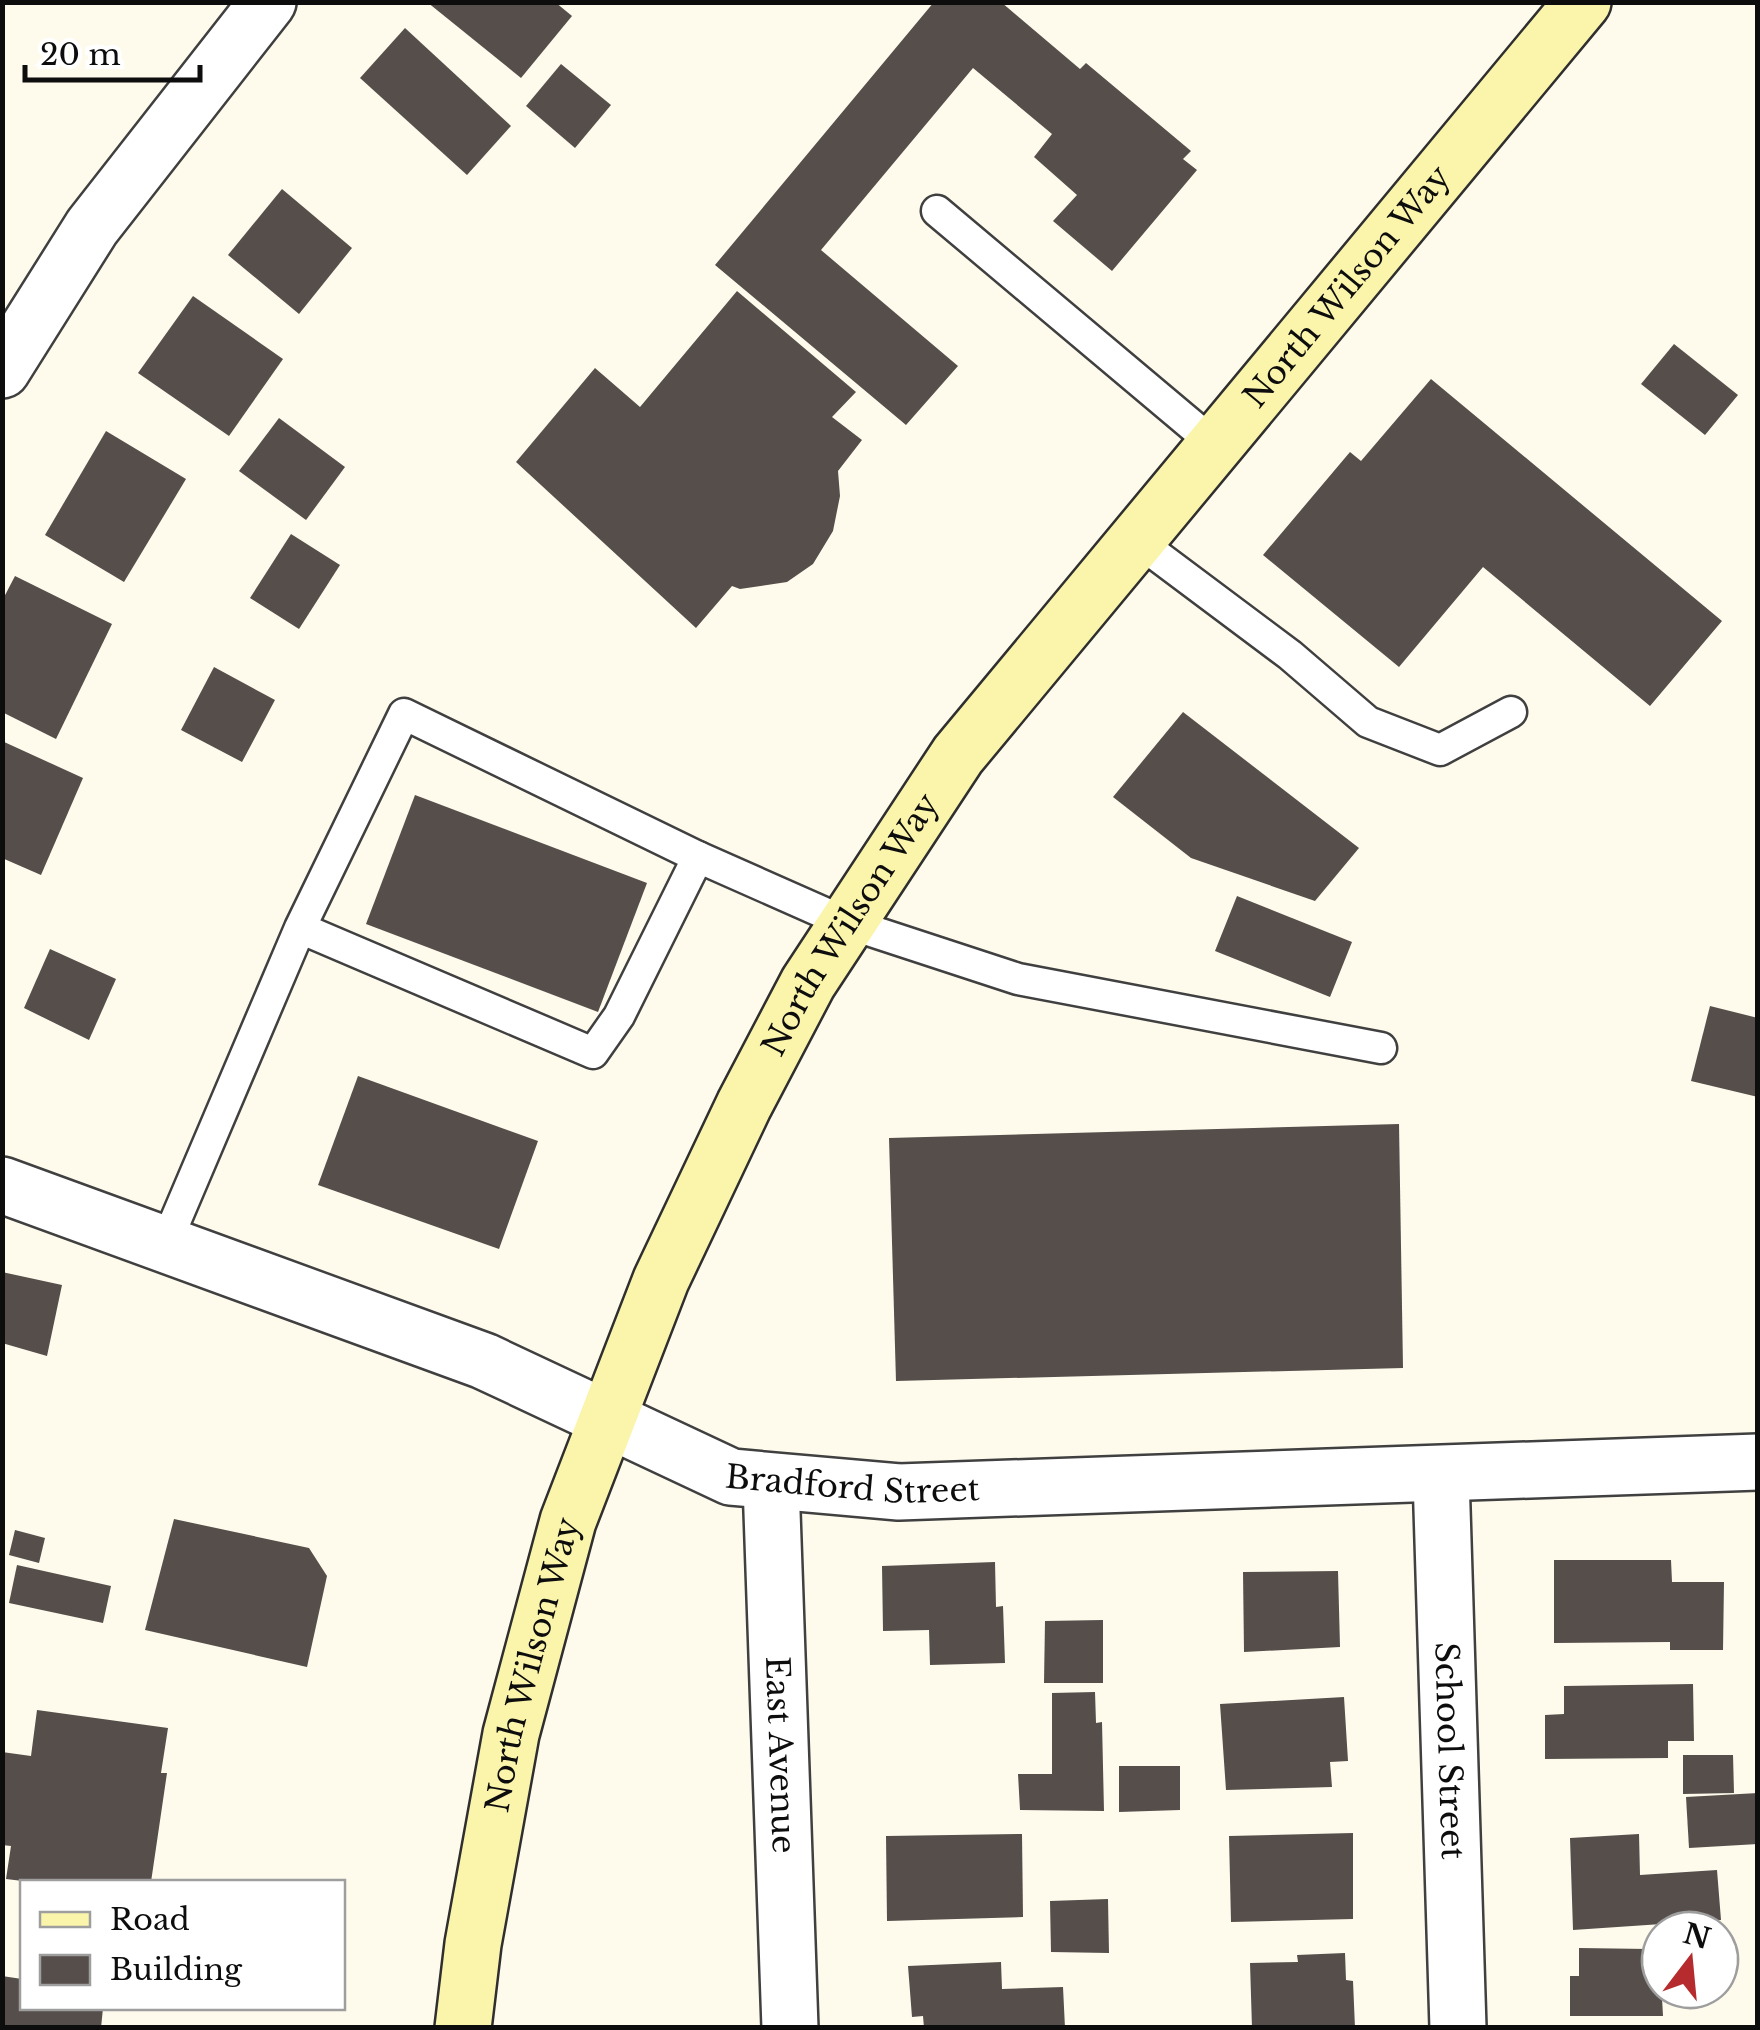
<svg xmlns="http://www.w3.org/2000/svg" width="1760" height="2030" font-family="'Libre Baskerville',serif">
	<rect width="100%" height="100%" fill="#fefbed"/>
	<g fill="#554e4a">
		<path d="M427 2H555L572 16 521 78Z"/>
		<path d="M934 2H1001L1080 69 1086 63 1191 151 1183 159 1197 170 1112 271 1053 221 1077 195 1034 157 1052 134 973 68 821 250 958 366 906 425 715 265Z"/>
		<path d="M405 28 511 126 467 175 360 78Z"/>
		<path d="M561 64 611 105 575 148 526 106Z"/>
		<path d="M282 189 352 248 299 314 228 255Z"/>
		<path d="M737 291 856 392 832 417 862 440 838 471 840 496 833 531 813 564 787 582 740 589 732 586 696 628 516 462 595 368 640 407Z"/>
		<path d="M193 296 283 359 229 436 138 373Z"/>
		<path d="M1674 344 1738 395 1705 435 1641 384Z"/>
		<path d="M1431 379 1722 621 1650 706 1483 567 1399 667 1263 555 1350 452 1361 461Z"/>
		<path d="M279 418 345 467 306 520 239 471Z"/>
		<path d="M106 431 186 479 124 582 45 535Z"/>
		<path d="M291 534 340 565 299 629 250 598Z"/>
		<path d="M15 576 112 624 56 739 2 712V601Z"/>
		<path d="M214 667 275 700 242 762 181 730Z"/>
		<path d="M1183 712 1359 848 1315 901 1191 858 1113 797Z"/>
		<path d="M2 741 83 778 41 875 2 858Z"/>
		<path d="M415 795 647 883 598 1012 366 924Z"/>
		<path d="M1237 896 1352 942 1330 997 1215 951Z"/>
		<path d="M50 949 116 979 89 1040 24 1008Z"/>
		<path d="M1710 1006 1758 1018V1097L1691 1081Z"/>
		<path d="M358 1076 538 1141 499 1249 318 1185Z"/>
		<path d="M1399 1124 1403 1368 896 1381 889 1138Z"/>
		<path d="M2 1272 62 1285 47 1356 2 1343Z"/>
		<path d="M174 1519 309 1548 327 1576 307 1667 145 1630Z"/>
		<path d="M15 1530 45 1538 39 1563 9 1555Z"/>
		<path d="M1554 1560H1671L1672 1582H1724L1723 1650H1670V1642L1554 1643Z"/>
		<path d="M995 1562 996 1607 1003 1606 1005 1663 930 1665 929 1630 883 1631 882 1566Z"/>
		<path d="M17 1565 111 1586 103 1623 9 1603Z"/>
		<path d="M1338 1571 1340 1647 1244 1652 1243 1572Z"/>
		<path d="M1103 1620V1683H1044L1045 1621Z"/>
		<path d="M1693 1684 1694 1741H1668V1758L1545 1759V1715L1564 1714V1686Z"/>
		<path d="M1095 1692 1096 1723 1102 1722 1104 1811 1020 1810 1018 1774H1052V1693Z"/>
		<path d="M1344 1697 1348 1761 1330 1762 1332 1787 1226 1790 1220 1704Z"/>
		<path d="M37 1710 168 1728 161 1773H167L151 1882H31L6 1879 11 1846 2 1845V1752L31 1756Z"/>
		<path d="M1683 1755H1733L1734 1793 1683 1794Z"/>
		<path d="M1119 1766H1180V1810L1119 1812Z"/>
		<path d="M1758 1793V1844L1689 1848 1686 1797Z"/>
		<path d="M1353 1833V1919L1231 1922 1229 1836Z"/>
		<path d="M1022 1834 1023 1917 887 1921 886 1836Z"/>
		<path d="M1639 1834 1640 1875 1717 1870 1721 1920 1573 1930 1570 1838Z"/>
		<path d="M1108 1899 1109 1953 1051 1952 1050 1901Z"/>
		<path d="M1579 1948 1649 1949V1961H1660L1663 2016H1570V1976H1579Z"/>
		<path d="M1345 1953 1346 1980 1353 1981 1355 2028H1252L1250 1963 1298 1962 1297 1955Z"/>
		<path d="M1001 1962 1002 1989 1063 1987 1065 2028H924L923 2016 912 2017 908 1966Z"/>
		<path d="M2 1976 22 1979V2008H103L101 2028H2Z"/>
	</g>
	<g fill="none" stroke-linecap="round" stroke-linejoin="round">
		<defs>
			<g id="service">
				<path d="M937 211 1213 443"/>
				<path d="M1135 539 1290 655 1368 722 1440 750 1511 712"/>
				<path d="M698 857 847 923 1018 979 1381 1048"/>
				<path d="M165 1245 300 928 593 1053 619 1016 698 857 404 714 300 928"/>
			</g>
			<g id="minor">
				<path d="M2 370 92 227 268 2"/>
				<path id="s1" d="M2 1185 484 1361 731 1477 899 1492 1758 1462"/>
				<path id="s2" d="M1441 1476 1458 2028"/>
				<path id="s3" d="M771 1483 790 2028"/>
			</g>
			<g id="secondary">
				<path id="s4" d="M463 2028 473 1944 511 1734 568 1521 661 1280 744 1105 808 983 958 755 1583 2"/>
			</g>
		</defs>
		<use href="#service" stroke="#404040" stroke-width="35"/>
		<use href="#minor" stroke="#404040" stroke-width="60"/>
		<use href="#secondary" stroke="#2f2f2f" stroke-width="60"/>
		<use href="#service" stroke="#fff" stroke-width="30"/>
		<use href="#minor" stroke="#fff" stroke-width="55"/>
		<use href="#secondary" stroke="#fbf5ac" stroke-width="55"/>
	</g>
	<g text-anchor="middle" stroke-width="10" stroke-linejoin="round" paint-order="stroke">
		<g font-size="32" fill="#0d0d0d" stroke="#fff">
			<text dy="11" stroke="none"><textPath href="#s4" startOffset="1990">North Wilson Way</textPath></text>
			<text dy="11" stroke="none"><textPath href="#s4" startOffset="1180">North Wilson Way</textPath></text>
			<text dy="11" stroke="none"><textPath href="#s1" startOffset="908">Bradford Street</textPath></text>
			<text dy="11" stroke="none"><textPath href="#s4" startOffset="370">North Wilson Way</textPath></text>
			<text dy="11" stroke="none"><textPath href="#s2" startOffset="275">School Street</textPath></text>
			<text dy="11" stroke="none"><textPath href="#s3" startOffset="272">East Avenue</textPath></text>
		</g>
	</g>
	<rect width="1760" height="2030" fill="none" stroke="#0d0d0d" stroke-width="10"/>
	<rect x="20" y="1880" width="325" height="130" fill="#ffffff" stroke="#9e9e9e" stroke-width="2.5"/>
	<rect x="40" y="1912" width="50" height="15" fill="#fbf5ac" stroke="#9e9e9e" stroke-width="2.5"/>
	<text x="110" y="1930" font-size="30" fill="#0d0d0d">Road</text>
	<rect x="40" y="1955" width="50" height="30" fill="#554e4a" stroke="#9e9e9e" stroke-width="2.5"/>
	<text x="110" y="1980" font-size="30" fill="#0d0d0d">Building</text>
	<g transform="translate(1690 1960) rotate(16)"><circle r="48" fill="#ffffff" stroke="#9e9e9e" stroke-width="2.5"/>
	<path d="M0-8L18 38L0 25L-18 38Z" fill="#b62c2e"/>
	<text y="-15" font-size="28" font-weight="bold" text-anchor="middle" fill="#0d0d0d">N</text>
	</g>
	<path d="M25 65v15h175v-15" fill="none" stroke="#0d0d0d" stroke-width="5"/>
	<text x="40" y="65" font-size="30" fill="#0d0d0d" stroke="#ffffff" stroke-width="8" paint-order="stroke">20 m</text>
</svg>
